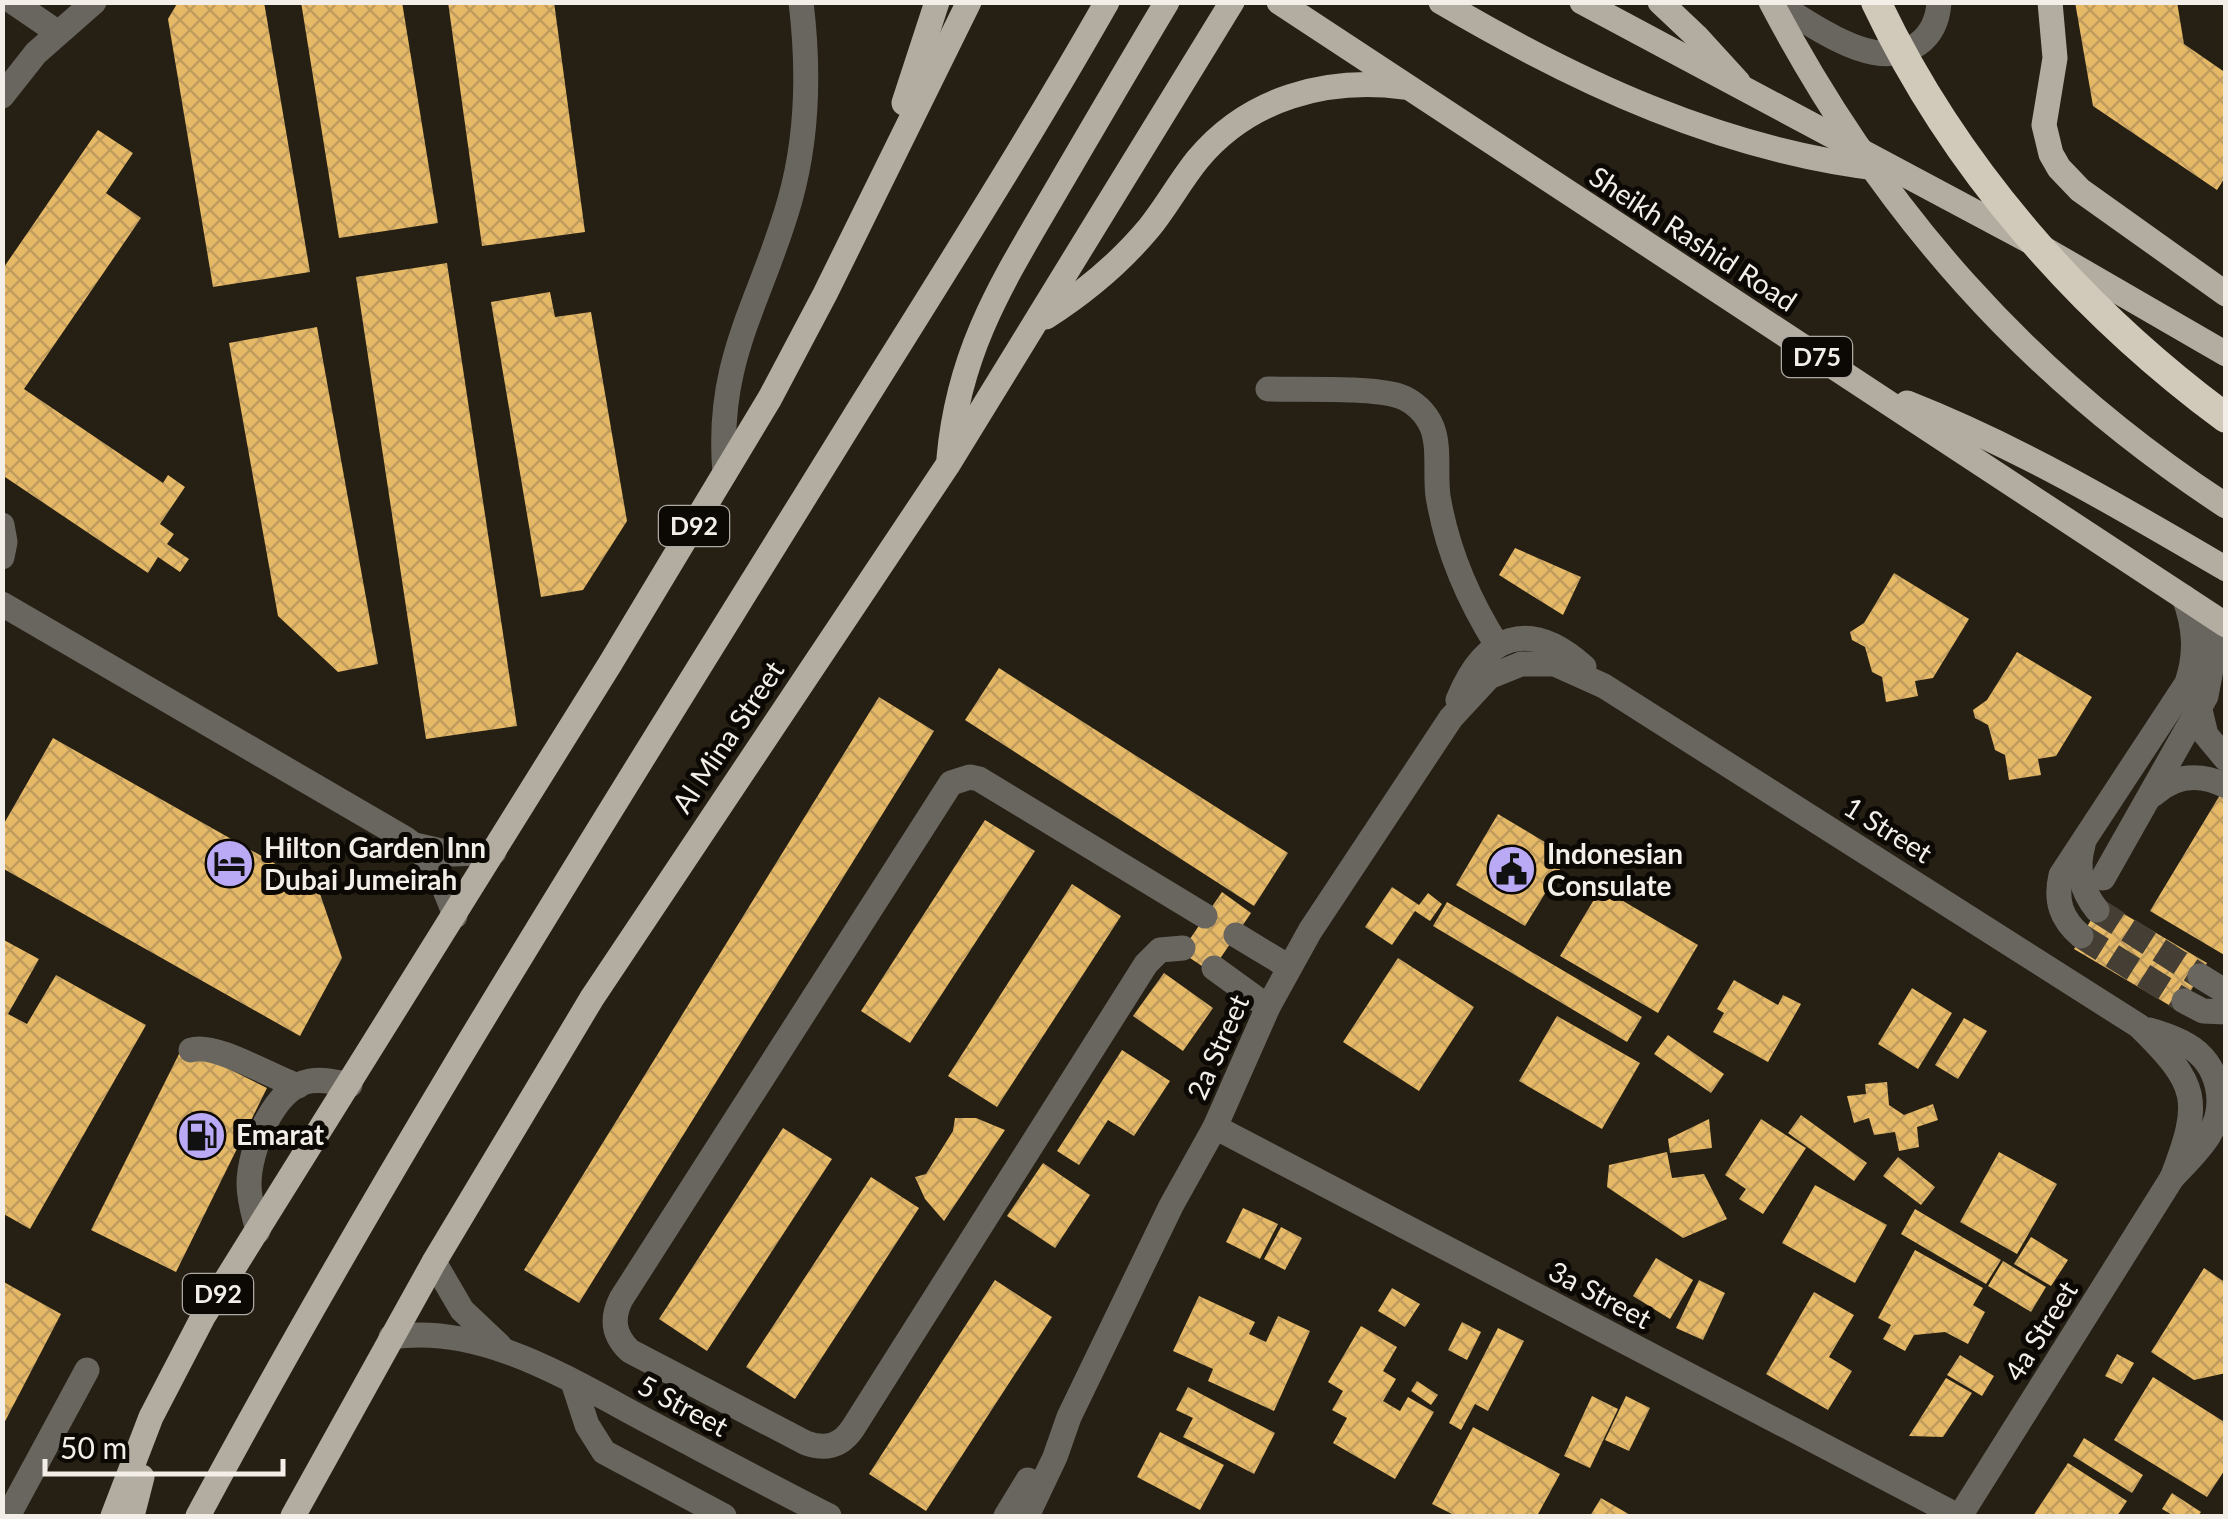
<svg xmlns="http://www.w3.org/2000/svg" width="2228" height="1519" font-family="Lato,sans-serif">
	<defs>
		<pattern id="building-cross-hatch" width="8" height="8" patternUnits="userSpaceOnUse" patternTransform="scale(2.5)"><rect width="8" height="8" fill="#e6b967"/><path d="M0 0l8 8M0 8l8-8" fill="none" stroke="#bf9c5e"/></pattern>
	</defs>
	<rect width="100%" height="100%" fill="#251f14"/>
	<g fill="url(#building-cross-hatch)">
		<path d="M178 2H264L310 272 213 287 168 19Z"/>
		<path d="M301 2H402L438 223 339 238Z"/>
		<path d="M448 2H554L585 232 482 246Z"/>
		<path d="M2075 2H2177L2184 44 2226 73V176L2217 190 2093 106Z"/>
		<path d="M98 130 133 153 106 193 141 218 24 389 163 483 168 475 185 487 160 524 174 534 167 544 189 559 180 572 158 557 148 573 2 475V270Z"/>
		<path d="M447 263 517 726 426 739 356 277Z"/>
		<path d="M550 292 555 317 591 312 627 521 583 590 541 597 491 302Z"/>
		<path d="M317 327 378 664 338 672 278 616 229 343Z"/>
		<path d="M1515 548 1581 577 1563 615 1499 575Z"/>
		<path d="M1894 573 1969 619 1933 678 1915 681 1918 696 1886 702 1882 677 1872 672 1865 647 1852 640 1850 632 1864 623Z"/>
		<path d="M2017 652 2092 697 2056 756 2038 759 2041 775 2009 780 2005 755 1995 750 1988 725 1975 718 1973 710 1987 700Z"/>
		<path d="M999 668 1288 853 1254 906 965 720Z"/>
		<path d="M879 697 934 731 579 1303 524 1270Z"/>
		<path d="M53 738 318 888 342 958 300 1036 2 868V827Z"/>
		<path d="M2226 785V956L2150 911Z"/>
		<path d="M1498 814 1568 856 1525 926 1456 885Z"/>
		<path d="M985 820 1035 851 910 1043 861 1011Z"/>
		<path d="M1072 884 1121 916 997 1107 948 1076Z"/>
		<path d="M1392 887 1419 905 1428 893 1442 904 1430 921 1415 911 1392 945 1365 927Z"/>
		<path d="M1601 888 1698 945 1658 1013 1560 956Z"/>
		<path d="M1222 892 1251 913 1211 972 1181 952Z"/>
		<path d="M2102 901 2207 963 2179 1011 2074 949Z"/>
		<path d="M1447 902 1642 1017 1627 1042 1433 926Z"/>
		<path d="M2 939 39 959 8 1014 27 1024 56 975 146 1025 30 1229 2 1213Z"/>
		<path d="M1398 958 1474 1007 1419 1091 1343 1042Z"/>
		<path d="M1164 973 1213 1008 1183 1051 1133 1016Z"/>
		<path d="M1734 980 1778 1005 1783 995 1801 1004 1768 1062 1713 1032 1724 1013 1717 1009Z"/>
		<path d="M1912 988 1952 1013 1918 1069 1878 1044Z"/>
		<path d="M1557 1016 1640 1063 1602 1129 1519 1081Z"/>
		<path d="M1964 1018 1987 1031 1958 1079 1935 1065Z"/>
		<path d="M1668 1035 1724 1074 1711 1093 1654 1054Z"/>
		<path d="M183 1046 267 1088 176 1272 91 1230Z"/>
		<path d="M1122 1050 1170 1081 1134 1136 1108 1120 1079 1165 1057 1151Z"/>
		<path d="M1887 1082 1889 1105 1904 1115 1933 1104 1938 1120 1917 1127 1919 1147 1899 1151 1895 1132 1874 1135 1869 1118 1854 1123 1847 1096 1866 1094 1865 1084Z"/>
		<path d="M1801 1115 1867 1163 1854 1181 1788 1133Z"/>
		<path d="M955 1118H976L1005 1130 944 1221 925 1199 915 1177 926 1174 953 1131Z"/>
		<path d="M1709 1119 1712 1148 1670 1153 1668 1139Z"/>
		<path d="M1761 1119 1806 1148 1763 1214 1739 1199 1746 1189 1725 1175Z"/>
		<path d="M783 1128 832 1159 707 1351 659 1319Z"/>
		<path d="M1667 1152 1672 1178 1704 1174 1727 1219 1683 1238 1607 1187 1609 1165Z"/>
		<path d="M1999 1152 2057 1184 2017 1254 1960 1222Z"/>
		<path d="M1898 1157 1935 1187 1921 1205 1883 1176Z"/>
		<path d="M1043 1163 1090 1195 1055 1248 1007 1216Z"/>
		<path d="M871 1177 919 1208 795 1399 746 1367Z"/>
		<path d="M1815 1185 1887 1225 1855 1283 1782 1243Z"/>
		<path d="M1243 1208 1278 1224 1260 1259 1226 1242Z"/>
		<path d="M1915 1209 2001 1260 1986 1284 1901 1234Z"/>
		<path d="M1281 1227 1302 1238 1285 1270 1264 1259Z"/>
		<path d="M2031 1237 2068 1260 2051 1286 2014 1264Z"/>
		<path d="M1915 1250 1983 1288 1973 1305 1985 1312 1968 1344 1945 1332 1914 1335 1905 1351 1883 1339 1891 1325 1878 1318Z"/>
		<path d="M1656 1258 1693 1280 1670 1319 1633 1296Z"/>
		<path d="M2003 1261 2046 1287 2031 1312 1988 1286Z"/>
		<path d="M2204 1268 2226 1283V1373L2194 1380 2151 1352Z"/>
		<path d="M995 1280 1052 1317 926 1511 869 1474Z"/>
		<path d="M1699 1280 1725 1293 1703 1340 1676 1328Z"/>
		<path d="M2 1281 61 1314 2 1427Z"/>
		<path d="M1392 1288 1420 1304 1405 1327 1378 1311Z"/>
		<path d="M1814 1292 1854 1315 1829 1357 1852 1371 1828 1410 1766 1374Z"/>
		<path d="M1199 1296 1255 1322 1249 1334 1266 1342 1278 1316 1310 1331 1274 1411 1208 1381 1213 1369 1173 1351Z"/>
		<path d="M1462 1322 1481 1332 1467 1360 1448 1350Z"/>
		<path d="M1361 1326 1397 1347 1383 1371 1396 1379 1383 1401 1400 1411 1408 1397 1434 1412 1395 1479 1333 1443 1347 1418 1332 1410 1343 1391 1328 1382Z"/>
		<path d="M1498 1328 1524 1341 1488 1411 1475 1404 1461 1430 1449 1423Z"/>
		<path d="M2117 1354 2134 1363 2122 1384 2105 1376Z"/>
		<path d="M1960 1355 1994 1376 1982 1396 1947 1375Z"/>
		<path d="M2153 1377 2226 1423V1468L2207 1497 2114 1440Z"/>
		<path d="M1946 1378 1972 1393 1943 1437 1909 1436Z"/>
		<path d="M1417 1381 1438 1395 1431 1405 1411 1391Z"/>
		<path d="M1188 1387 1275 1433 1254 1474 1183 1437 1193 1418 1176 1410Z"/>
		<path d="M1592 1396 1618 1409 1590 1468 1564 1456Z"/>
		<path d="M1626 1396 1650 1408 1629 1451 1605 1440Z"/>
		<path d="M1473 1427 1560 1474 1537 1516H1456L1432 1504Z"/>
		<path d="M1160 1432 1224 1465 1200 1510 1137 1477Z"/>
		<path d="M2084 1438 2143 1475 2132 1493 2073 1456Z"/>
		<path d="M2068 1463 2127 1501 2117 1516H2033Z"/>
		<path d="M2172 1493 2201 1512 2198 1516H2174L2162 1509Z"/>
		<path d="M1601 1498 1632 1516H1590Z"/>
	</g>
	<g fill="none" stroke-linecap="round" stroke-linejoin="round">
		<g stroke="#443e34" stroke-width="25" stroke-dasharray="25 12" stroke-linecap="butt">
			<path d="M2097 910 2200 976"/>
			<path d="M2081 936 2184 1001"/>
		</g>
		<g stroke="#696660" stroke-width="25">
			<path d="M13 2 57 32"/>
			<path d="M1774 2C1813 24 1876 75 1918 44 1932 34 1938 19 1939 2"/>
			<path d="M2 96 36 53 94 2"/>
			<path d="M1268 389C1301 390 1370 387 1399 396 1414 401 1426 413 1432 427 1440 447 1435 474 1438 496 1447 551 1468 599 1497 645"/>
			<path d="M725 473C715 359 761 303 790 200 808 136 809 68 801 2"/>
			<path d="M2 525 5 542 2 557"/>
			<path d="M2 604 406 839C432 857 445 887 455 916"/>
			<path d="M1458 700C1484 635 1529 617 1584 667"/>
			<path d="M2200 710 2206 735 2226 759"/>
			<path d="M2154 794C2175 775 2201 773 2226 786"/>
			<path d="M415 845 454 854 494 852"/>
			<path d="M2083 845C2076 869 2081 890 2097 910"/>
			<path d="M2103 878 2206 696 2215 648 2211 615"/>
			<path d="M1236 935 1289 967"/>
			<path d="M2081 936C2061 919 2055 901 2061 875L2187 683C2197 653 2195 627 2184 597"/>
			<path d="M1183 948 1160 950 1146 964 853 1428C841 1446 826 1450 806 1443L630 1351C614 1336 611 1319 621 1299L951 783 970 777 979 779 1205 916"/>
			<path d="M1214 968 1268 1007"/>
			<path d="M2200 976 2226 992"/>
			<path d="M2184 1001 2203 1011 2226 1012"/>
			<path d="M191 1050C215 1042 271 1077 298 1086"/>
			<path d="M1215 1127 1958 1516"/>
			<path d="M258 1231C254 1215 249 1201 249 1184 249 1151 273 1088 310 1081 323 1079 337 1082 350 1085"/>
			<path d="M434 1262 462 1310 499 1345"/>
			<path d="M391 1337C485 1323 573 1382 653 1424 712 1455 770 1486 829 1516"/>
			<path d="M573 1382 587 1425 604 1452 724 1516"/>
			<path d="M8 1516 87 1370"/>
			<path d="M1006 1516 1028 1480"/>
			<path d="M1027 1516 1055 1457 1069 1417 1171 1206 1215 1127 1268 1007 1310 931 1451 718 1489 677 1521 664H1555L1604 686 2139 1026C2199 1085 2202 1100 2172 1178"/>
			<path d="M1960 1516 2172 1178C2185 1164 2199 1151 2209 1135 2228 1105 2219 1063 2187 1045 2176 1038 2162 1034 2150 1030"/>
		</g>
		<g stroke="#b3ada1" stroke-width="25">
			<path d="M1279 2 2226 625"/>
			<path d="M1441 2C1579 83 1724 151 1884 169"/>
			<path d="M1582 2 2048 251 2226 354"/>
			<path d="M1660 2 1696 36 1738 82"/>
			<path d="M2050 2 2055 58 2044 125 2051 154 2059 168 2080 190 2226 294"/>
			<path d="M904 103 937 2"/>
			<path d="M1046 317C1085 292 1119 264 1149 228 1167 206 1180 181 1198 159 1249 98 1326 77 1404 87"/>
			<path d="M1907 403C2019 447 2122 508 2226 569"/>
			<path d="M949 458C959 346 1006 277 1061 182 1096 122 1131 62 1167 2"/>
			<path d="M113 1516 151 1417 203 1317 610 664 770 398 825 294 969 2"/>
			<path d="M132 1516 142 1477"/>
			<path d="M198 1516C399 1141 629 782 853 419 939 281 1026 144 1107 2"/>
			<path d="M293 1516 434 1262 592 998 949 463 1232 2"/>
		</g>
		<path stroke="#b3ada1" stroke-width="25" d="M1771 2C1881 211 2027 376 2226 506"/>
		<path stroke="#d1c9ba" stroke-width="30" d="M1876 2C1954 167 2080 310 2226 418"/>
	</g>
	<defs>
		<symbol id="hotel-disc" viewBox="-11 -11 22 22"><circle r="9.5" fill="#baaaf6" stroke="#0c0905"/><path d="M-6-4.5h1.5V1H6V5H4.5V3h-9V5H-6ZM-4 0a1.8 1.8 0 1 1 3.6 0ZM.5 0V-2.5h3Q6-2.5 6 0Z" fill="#111"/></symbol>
		<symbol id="civic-disc" viewBox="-11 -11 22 22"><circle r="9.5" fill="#baaaf6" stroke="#0c0905"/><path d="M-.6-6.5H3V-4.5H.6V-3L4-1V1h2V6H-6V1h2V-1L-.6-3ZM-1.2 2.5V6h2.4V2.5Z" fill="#111"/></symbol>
		<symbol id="fuel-disc" viewBox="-11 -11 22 22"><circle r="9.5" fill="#baaaf6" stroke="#0c0905"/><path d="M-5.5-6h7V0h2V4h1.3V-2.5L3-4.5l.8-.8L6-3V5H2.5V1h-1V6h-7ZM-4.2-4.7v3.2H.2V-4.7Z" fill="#111"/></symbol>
	</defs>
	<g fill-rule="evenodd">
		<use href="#hotel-disc" x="202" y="836" width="55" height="55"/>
		<use href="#civic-disc" x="1484" y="842" width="55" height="55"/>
		<use href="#fuel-disc" x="174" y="1108" width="55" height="55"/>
	</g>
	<g text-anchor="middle" stroke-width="10" stroke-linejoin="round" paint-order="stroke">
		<g fill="#0c0905" stroke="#aea9a3" stroke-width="2.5">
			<rect x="1782" y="337" width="70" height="40" rx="8"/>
			<rect x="659" y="506" width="70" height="40" rx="8"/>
			<rect x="183" y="1274" width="70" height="40" rx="8"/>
		</g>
		<g font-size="25" font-weight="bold" fill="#f3eee7">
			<text x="1817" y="366">D75</text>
			<text x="694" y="535">D92</text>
			<text x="218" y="1303">D92</text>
		</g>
		<g font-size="28" fill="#f3eee7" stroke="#0c0905">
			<text transform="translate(1693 239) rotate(33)" y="10">Sheikh Rashid Road</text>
			<text transform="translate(728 737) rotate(-56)" y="10">Al Mina Street</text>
			<text transform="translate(1888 830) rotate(32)" y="10">1 Street</text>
			<text transform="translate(1218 1047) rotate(-66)" y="10">2a Street</text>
			<text transform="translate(1600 1295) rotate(28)" y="10">3a Street</text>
			<text transform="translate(2041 1331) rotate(-58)" y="10">4a Street</text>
			<text transform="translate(683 1406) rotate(28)" y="10">5 Street</text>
		</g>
		<g font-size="28" font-weight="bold" fill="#f3eee7" stroke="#0c0905" text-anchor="start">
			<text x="264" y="858">Hilton Garden Inn<tspan x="264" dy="32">Dubai Jumeirah</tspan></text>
			<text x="1547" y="864">Indonesian<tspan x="1547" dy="32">Consulate</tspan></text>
			<text x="236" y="1145">Emarat</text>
		</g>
	</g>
	<rect width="2228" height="1519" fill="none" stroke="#f3eee7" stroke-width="10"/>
	<path d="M45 1459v15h238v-15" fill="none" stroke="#f3eee7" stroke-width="5"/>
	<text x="60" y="1459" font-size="30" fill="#f3eee7" stroke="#0c0905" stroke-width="8" paint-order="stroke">50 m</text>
</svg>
